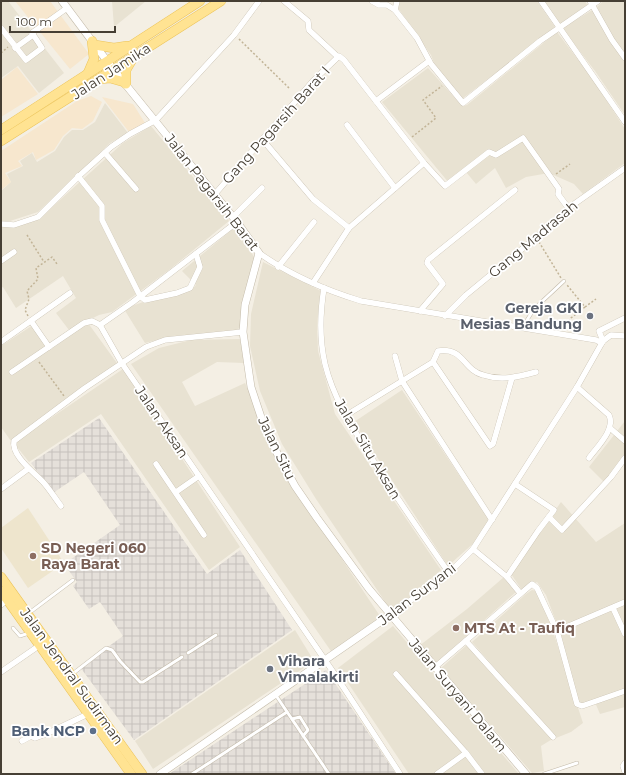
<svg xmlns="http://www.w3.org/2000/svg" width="626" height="775" font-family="Montserrat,sans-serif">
	<defs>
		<pattern id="industrial-grid" width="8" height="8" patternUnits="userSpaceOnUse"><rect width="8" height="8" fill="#e5e0da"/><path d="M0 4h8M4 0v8" fill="none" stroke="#c6c1bc"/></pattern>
	</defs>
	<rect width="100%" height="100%" fill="#f4efe4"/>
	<g fill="#e8e2d2">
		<path d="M1 1H8L64 73 39 93 18 66 1 78Z"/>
		<path d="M112 1H146L114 27Z"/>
		<path d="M400 1H537L555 27 462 99 434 63 431 55 398 8Z"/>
		<path d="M543 1H585L589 8 559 25Z"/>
		<path d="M603 1H625V115L595 71 562 28 596 8Z"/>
		<path d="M557 32 591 77 625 129V163L583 194 574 184 549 173 526 177 506 188 495 168 476 184 466 172 449 183 382 102 428 68 462 106 467 105Z"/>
		<path d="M105 103 128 133 110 143 38 212 10 221H1V191L11 182 7 174 23 166 20 161 32 153 37 162 55 151 64 137 72 130H83L95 122Z"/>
		<path d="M151 126 229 221 169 270 112 312 99 315 69 330 56 313 76 298 63 276 16 308 3 287 1 288V226L16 227 40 218 123 143Z"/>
		<path d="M234 228 255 258 246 288 240 328 231 332 173 336 145 343 124 309 143 302 190 291 196 285 182 271Z"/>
		<path d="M263 262 321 291 317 325 318 351 335 414 441 570 392 612 316 499 282 444 260 391 250 346 251 314Z"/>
		<path d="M88 323 119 366 11 441 1 427V346L33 325 50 350Z"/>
		<path d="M240 339 244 363 217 362 182 382 195 406 245 383 297 492 382 619 333 654 131 364 159 348 191 340Z"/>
		<path d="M123 369 240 547 209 570 101 414 29 462 14 443Z"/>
		<path d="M402 390 489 520 476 541 448 566 354 422Z"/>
		<path d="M625 421V457L604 482 589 467Z"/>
		<path d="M561 502 596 542 625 523V707L600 714 594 700 579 705 560 632 546 595 537 582 522 590 511 574Z"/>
		<path d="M504 577 516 592 435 664 419 646 467 609Z"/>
		<path d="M532 590 537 591 544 604 583 723 571 732 556 738 472 642 526 594Z"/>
		<path d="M393 626 519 774H409L338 668Z"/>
		<path d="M295 630 314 661 153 769 135 741Z"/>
		<path d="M469 643 554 738 541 746 544 771 532 773 441 668Z"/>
	</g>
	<g fill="#f7e7ce">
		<path d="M15 1H50L89 54 70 69Z"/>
		<path d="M17 67 38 94 1 117V80Z"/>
		<path d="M91 96 102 102 93 121 82 129 72 128 63 136 54 150 36 160 33 152 18 161 22 166 5 173 11 182 1 190V151L77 101Z"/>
		<path d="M102 97 133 104 145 123 129 132Z"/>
	</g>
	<g fill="url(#industrial-grid)">
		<path d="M99 418 207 574 240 550 292 630 134 740 80 667 123 636 100 602 89 609 73 586 77 582 64 564 120 525 84 472 53 493 31 463Z"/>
		<path d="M326 670 396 774H169Z"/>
	</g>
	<path fill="#eee5cd" d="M28 508 64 563 28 588 1 548V528Z"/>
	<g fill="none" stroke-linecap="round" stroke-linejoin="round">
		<defs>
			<g id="service">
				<path d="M522 328 534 309 564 281"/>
				<path d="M29 613 73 580"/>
				<path d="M13 628 20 636 29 633"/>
				<path d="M188 653 216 635"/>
				<path d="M71 675 106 648 112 650 120 661 140 682H143L182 657"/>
				<path d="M275 694 329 774"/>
				<path d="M292 719 300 717 308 730 303 736"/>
				<path d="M192 774 287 712"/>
				<path d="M544 774 577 763"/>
			</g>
			<g id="minor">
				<path d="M284 1 308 21 309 30 338 57"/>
				<path d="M372 1 379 5H387L395 10"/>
				<path d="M397 1 395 10 417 38 431 64 463 103 540 41 598 1"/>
				<path d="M541 1 625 122"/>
				<path d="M590 1 612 40 625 58"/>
				<path d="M1 28 26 60 42 48 32 33 67 8"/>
				<path d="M15 48 33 35"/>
				<path d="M376 101 429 61"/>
				<path d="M347 125 395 188"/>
				<path d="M262 139 313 199 349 228"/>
				<path d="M105 153 136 189"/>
				<path d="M78 176 102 206V220L140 296 145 300 177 293 190 288 200 267 196 254"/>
				<path d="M215 194 313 81 339 56 344 60 424 163 445 186 489 152 496 155 523 138 559 189 558 194 569 209"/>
				<path d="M233 217 262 188"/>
				<path d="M1 224 14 225 38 217 80 175 111 147 130 134 156 120 234 35 259 1"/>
				<path d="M259 253C290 275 325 290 361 301L596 340 602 343"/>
				<path d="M1 261 14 252"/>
				<path d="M278 267 314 222"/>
				<path d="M313 283 349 228 424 163"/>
				<path d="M324 288C320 313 319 338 325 364 333 397 351 425 369 454 394 494 421 533 449 573"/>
				<path d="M420 311 443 284 427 263 428 260 515 190"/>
				<path d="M445 316 466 295 567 212 570 207 625 168"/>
				<path d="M31 321 49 347"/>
				<path d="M100 325 121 362 338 679 400 774"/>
				<path d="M100 325 133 302 237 222"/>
				<path d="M603 341 599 331 625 318"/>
				<path d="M1 342 70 293"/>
				<path d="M395 356 402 381 492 520"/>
				<path d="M433 362 490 446 493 444 512 378"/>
				<path d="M12 372 84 323 92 321 100 325"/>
				<path d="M577 387 609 415C616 429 597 447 589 458"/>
				<path d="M345 416 433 362 438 351C464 347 463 370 483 375 501 381 518 377 536 372"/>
				<path d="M610 428 625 441"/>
				<path d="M156 464 204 535"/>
				<path d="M1 489 28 469"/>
				<path d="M176 492 199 476"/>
				<path d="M61 506C55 498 50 490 44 483 35 473 11 456 14 441L85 388 146 347 165 340 243 332"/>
				<path d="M549 517 562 530 611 477 625 458"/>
				<path d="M473 549 507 577 520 593"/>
				<path d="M507 577 538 531 554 510 515 484"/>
				<path d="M1 605 7 600"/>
				<path d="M613 608 625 634"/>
				<path d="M390 615 449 573 473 549 577 387 603 341 611 335 625 336"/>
				<path d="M557 631 625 602"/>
				<path d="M466 641 553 737"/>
				<path d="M434 668 532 584 537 588 557 631 577 704 582 706 625 691"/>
				<path d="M1 672 40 645"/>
				<path d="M396 674 466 753 482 774"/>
				<path d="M22 741 31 736 35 738 46 734 88 714"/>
				<path d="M625 763 623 766 625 772"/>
				<path d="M437 774 466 753"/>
			</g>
			<g id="tertiary">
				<path d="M62 1 113 69 237 222 259 253 245 305 243 332 251 387 262 420 277 453 295 486 317 518 369 589 526 774"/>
				<path d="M160 774 390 615"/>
			</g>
			<g id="primary">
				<path d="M95 45 114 48 127 46"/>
				<path d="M88 73 94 59 92 41"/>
				<path d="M100 79 110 78 124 82"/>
				<path d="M126 84V70L133 58"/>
				<path d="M1 130 200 1"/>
				<path d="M1 141 221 1"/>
				<path d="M1 577 142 774"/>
				<path d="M1 591 131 774"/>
			</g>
		</defs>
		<use href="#service" stroke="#c3baa9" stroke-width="4"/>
		<use href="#minor" stroke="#c3baa9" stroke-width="6"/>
		<use href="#tertiary" stroke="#c3baa9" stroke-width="8"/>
		<use href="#primary" stroke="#ecc45a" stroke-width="10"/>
		<g stroke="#c2b497" stroke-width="1.5" stroke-dasharray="2 2" stroke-linecap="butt">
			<path d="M239 39 289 88"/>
			<path d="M1 53 8 47"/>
			<path d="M412 137 436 118 423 100 442 86"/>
			<path d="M556 174 570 164"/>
			<path d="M27 235 44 262"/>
			<path d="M539 242 561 278"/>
			<path d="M585 307 596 299"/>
			<path d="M28 316 25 310 29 299 27 291 38 279 36 268 52 257 57 264"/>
			<path d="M564 328 571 318 585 307 567 285"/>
			<path d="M39 362 64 396"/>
		</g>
		<use href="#service" stroke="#fff" stroke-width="3"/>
		<use href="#minor" stroke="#fff" stroke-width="5.5"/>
		<use href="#tertiary" stroke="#fff" stroke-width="7"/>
		<use href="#primary" stroke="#ffe392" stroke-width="9"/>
	</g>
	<g fill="#6b7280" stroke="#fff" stroke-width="1.5">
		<circle cx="590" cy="316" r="4"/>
		<circle cx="270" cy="669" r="4"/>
	</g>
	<g fill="#8d6e63" stroke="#fff" stroke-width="1.5">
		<circle cx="33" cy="556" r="4"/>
		<circle cx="456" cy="628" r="4"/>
	</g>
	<circle fill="#5c6f8a" stroke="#fff" stroke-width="1.5" cx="93" cy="731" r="4"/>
	<g text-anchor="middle" stroke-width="3.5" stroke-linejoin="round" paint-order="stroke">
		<g font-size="14" fill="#463f34" stroke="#fff">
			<text transform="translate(111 71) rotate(-33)" y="5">Jalan Jamika</text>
			<text transform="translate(276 125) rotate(-48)" y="5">Gang Pagarsih Barat I</text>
			<text transform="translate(212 192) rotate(52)" y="5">Jalan Pagarsih Barat</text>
			<text transform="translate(533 239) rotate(-40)" y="5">Gang Madrasah</text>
			<text transform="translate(162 422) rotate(56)" y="5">Jalan Aksan</text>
			<text transform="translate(277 448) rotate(64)" y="5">Jalan Situ</text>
			<text transform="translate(368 449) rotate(59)" y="5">Jalan Situ Aksan</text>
			<text transform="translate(417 594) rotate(-37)" y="5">Jalan Suryani</text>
			<text transform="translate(72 676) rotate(54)" y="5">Jalan Jendral Sudirman</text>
			<text transform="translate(458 695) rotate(50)" y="5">Jalan Suryani Dalam</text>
		</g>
		<g font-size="14" font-weight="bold" fill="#5b616d" stroke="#fff" text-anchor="end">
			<text x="582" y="313">Gereja GKI<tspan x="582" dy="16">Mesias Bandung</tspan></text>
			<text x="278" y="666" text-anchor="start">Vihara<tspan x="278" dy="16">Vimalakirti</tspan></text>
		</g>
		<g font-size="14" font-weight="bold" fill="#785e54" stroke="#fff" text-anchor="start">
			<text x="41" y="553">SD Negeri 060<tspan x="41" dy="16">Raya Barat</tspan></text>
			<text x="464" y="633">MTS At - Taufiq</text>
		</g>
		<g font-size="14" font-weight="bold" fill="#4e5e75" stroke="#fff" text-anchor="end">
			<text x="85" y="736">Bank NCP</text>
		</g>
	</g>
	<rect width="626" height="775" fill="none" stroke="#463f34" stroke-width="4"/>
	<path d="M10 26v6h105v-6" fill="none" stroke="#463f34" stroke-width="2"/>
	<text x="16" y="26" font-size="12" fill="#463f34" stroke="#ffffff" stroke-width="3" paint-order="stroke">100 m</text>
</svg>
